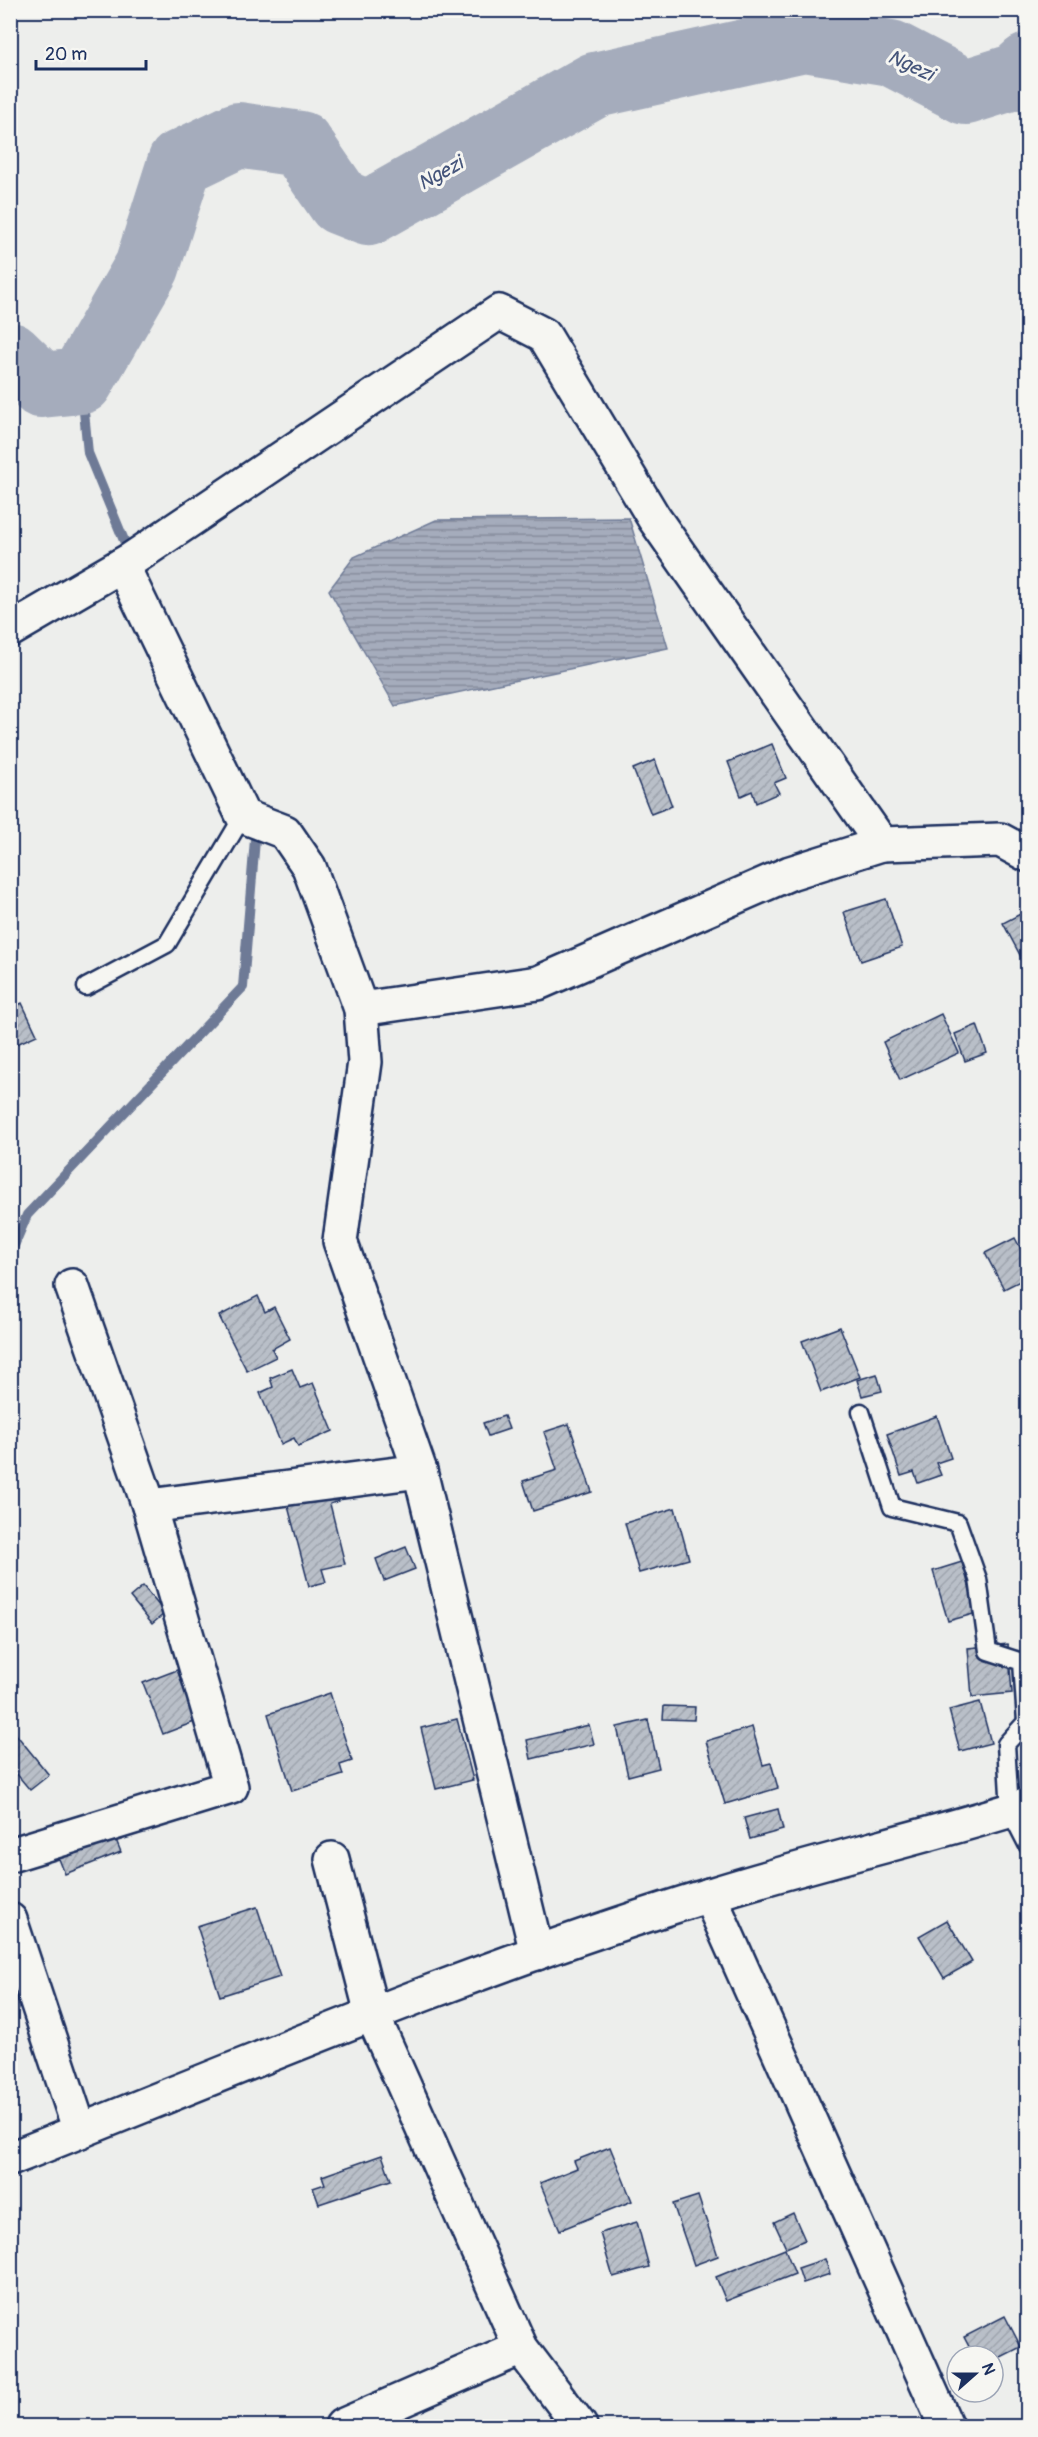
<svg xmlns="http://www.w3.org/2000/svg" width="1038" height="2437" font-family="Pangolin,sans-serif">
	<defs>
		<pattern id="water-rules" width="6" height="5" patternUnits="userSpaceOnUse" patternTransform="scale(1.5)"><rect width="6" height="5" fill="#a5acbc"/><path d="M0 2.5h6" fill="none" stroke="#868c9c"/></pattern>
		<pattern id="building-hatch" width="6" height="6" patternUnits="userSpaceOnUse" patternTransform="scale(1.5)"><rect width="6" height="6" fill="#b9bfc8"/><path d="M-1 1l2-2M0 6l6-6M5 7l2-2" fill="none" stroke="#9ea4ae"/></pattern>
	</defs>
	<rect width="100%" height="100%" fill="#edeeec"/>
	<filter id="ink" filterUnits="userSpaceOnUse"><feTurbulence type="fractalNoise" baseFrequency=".0167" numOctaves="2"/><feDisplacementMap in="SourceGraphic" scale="12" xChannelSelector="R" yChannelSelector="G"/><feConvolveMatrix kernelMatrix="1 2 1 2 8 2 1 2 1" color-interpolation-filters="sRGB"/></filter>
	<g filter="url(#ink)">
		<path fill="url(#water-rules)" stroke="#6e7a96" stroke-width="1.5" d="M629 518 668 648 395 706 329 590 354 557 436 520Z"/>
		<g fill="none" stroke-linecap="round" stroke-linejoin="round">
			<g stroke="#6e7a96" stroke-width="10">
				<path d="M81 381 88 453 130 555"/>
				<path d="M10 1255 27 1215 243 987 256 827"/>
			</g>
			<path stroke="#a5acbc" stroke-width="66" d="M10 355 41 385 81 381 147 267 180 163 238 135 300 144 340 202 368 213 595 85 804 39 891 53 966 92 1017 76 1028 66"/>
		</g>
		<g fill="url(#building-hatch)" stroke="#1b2f5e" stroke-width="1.5">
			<path d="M772 744 786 778 774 783 779 793 756 803 752 791 741 796 728 762Z"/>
			<path d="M655 760 672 806 651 814 633 769Z"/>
			<path d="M886 899 902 947 861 961 844 912Z"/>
			<path d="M1028 910V970L1003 923Z"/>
			<path d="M22 1003 37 1035 10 1047V1009Z"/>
			<path d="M941 1014 959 1053 900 1080 883 1042Z"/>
			<path d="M977 1025 987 1053 965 1061 955 1034Z"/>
			<path d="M1015 1238 1028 1262V1277L1004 1289 985 1253Z"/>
			<path d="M258 1296 265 1312 274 1307 290 1339 272 1349 276 1357 247 1371 219 1316Z"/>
			<path d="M840 1327 860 1377 821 1392 802 1341Z"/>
			<path d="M292 1369 300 1388 313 1383 333 1431 298 1446 294 1438 281 1444 260 1393 273 1387 270 1378Z"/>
			<path d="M877 1374 882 1391 862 1396 857 1380Z"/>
			<path d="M504 1416 509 1429 488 1436 483 1423Z"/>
			<path d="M937 1416 951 1458 936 1463 941 1475 918 1483 914 1472 901 1476 887 1434Z"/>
			<path d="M569 1424 592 1492 533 1511 523 1481 557 1470 544 1432Z"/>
			<path d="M333 1479 339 1501 330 1504 345 1564 322 1569 326 1582 309 1586 284 1491Z"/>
			<path d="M675 1508 689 1559 639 1573 625 1523Z"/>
			<path d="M406 1547 415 1569 384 1581 376 1559Z"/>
			<path d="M962 1562 977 1613 948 1621 933 1571Z"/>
			<path d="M143 1586 165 1613 152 1624 130 1597Z"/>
			<path d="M1008 1644 1012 1693 972 1697 968 1648Z"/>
			<path d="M177 1670 197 1721 163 1734 143 1683Z"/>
			<path d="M330 1693 352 1761 340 1765 343 1775 292 1791 268 1714Z"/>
			<path d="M980 1702 991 1743 960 1751 949 1710Z"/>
			<path d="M664 1706 695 1707 694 1720 663 1719Z"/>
			<path d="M457 1719 473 1780 436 1789 421 1728Z"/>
			<path d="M648 1720 659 1768 628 1776 617 1727Z"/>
			<path d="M589 1725 594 1744 531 1759 527 1740Z"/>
			<path d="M752 1727 763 1765 771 1763 778 1788 725 1804 706 1741Z"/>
			<path d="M11 1728 49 1775 30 1790 10 1766Z"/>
			<path d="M778 1809 783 1830 750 1839 744 1818Z"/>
			<path d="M107 1818 121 1852 65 1874 52 1841Z"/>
			<path d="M257 1907 280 1977 220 1996 197 1926Z"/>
			<path d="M947 1920 972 1962 944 1978 919 1936Z"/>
			<path d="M610 2147 632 2201 560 2230 540 2183 577 2168 574 2161Z"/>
			<path d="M382 2155 391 2180 319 2204 313 2188 325 2184 322 2176Z"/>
			<path d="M698 2196 718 2256 694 2265 673 2204Z"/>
			<path d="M793 2213 805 2240 786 2248 774 2222Z"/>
			<path d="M637 2222 649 2267 613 2277 600 2233Z"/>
			<path d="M785 2249 795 2274 726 2301 716 2277Z"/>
			<path d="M825 2259 830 2274 803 2283 798 2268Z"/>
			<path d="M1028 2315V2337H1027L1021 2317Z"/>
			<path d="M1005 2316 1021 2347 993 2361V2356H974L964 2337Z"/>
			<path d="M392 2416 398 2426H370Z"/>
		</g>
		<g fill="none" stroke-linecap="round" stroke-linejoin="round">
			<defs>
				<g id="lane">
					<path d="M86 987 167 944 243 816"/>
					<path d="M861 1412 892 1507 958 1523 978 1579 988 1651 1022 1662 1026 1722 1006 1744 1010 1811 1028 1846"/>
				</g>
				<g id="street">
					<path d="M122 565 243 816 285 832 309 867 361 1009 365 1062 340 1241 420 1471 537 1953"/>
					<path d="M10 630 132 559 499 312 544 335 654 518 882 844 1000 840 1028 855"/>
					<path d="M361 1009 538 983 790 873 882 844"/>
					<path d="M149 1506 420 1471"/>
					<path d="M10 1855 231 1787 149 1506 72 1286"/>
					<path d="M332 1859 372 2014 521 2348 580 2426"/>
					<path d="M709 1895 946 2426"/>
					<path d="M10 1920 80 2131"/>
					<path d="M10 2159C242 2067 471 1968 710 1895 815 1862 923 1838 1028 1805"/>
					<path d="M342 2426 521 2348"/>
				</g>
			</defs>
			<use href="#lane" stroke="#1b2f5e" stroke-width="21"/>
			<use href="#street" stroke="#1b2f5e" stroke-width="38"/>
			<use href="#lane" stroke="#f6f6f2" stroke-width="16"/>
			<use href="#street" stroke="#f6f6f2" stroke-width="33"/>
		</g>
	</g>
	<g text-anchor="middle" stroke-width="6" stroke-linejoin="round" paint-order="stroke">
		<g font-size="20" font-style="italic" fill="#44547a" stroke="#f6f6f2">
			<text transform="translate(911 65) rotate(25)" y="7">Ngezi</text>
			<text transform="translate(440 173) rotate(-29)" y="7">Ngezi</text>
		</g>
	</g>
	<rect width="1038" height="2437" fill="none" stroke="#f6f6f2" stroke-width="36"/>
	<rect x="18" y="18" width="1002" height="2401" fill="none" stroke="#1b2f5e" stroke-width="2" filter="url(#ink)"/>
	<g transform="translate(975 2374) rotate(69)"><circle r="28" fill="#f6f6f2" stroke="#9ea6b7" stroke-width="1.5"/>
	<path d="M0-4.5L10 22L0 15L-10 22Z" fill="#1b2f5e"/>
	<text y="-9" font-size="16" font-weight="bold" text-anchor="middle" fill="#1b2f5e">N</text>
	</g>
	<path d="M36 60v9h110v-9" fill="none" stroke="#1b2f5e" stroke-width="3"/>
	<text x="45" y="60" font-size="18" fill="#1b2f5e" stroke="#f6f6f2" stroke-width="4.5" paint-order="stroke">20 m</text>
</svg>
